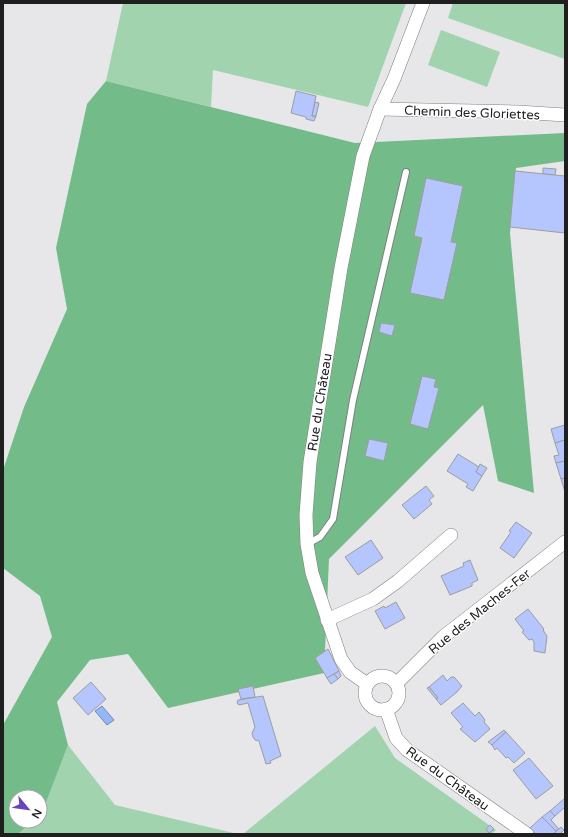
<svg xmlns="http://www.w3.org/2000/svg" width="568" height="837" font-family="'Varela Round',sans-serif">
	<rect width="100%" height="100%" fill="#e7e7e9"/>
	<g fill="#a1d3af">
		<path d="M123 3H406L368 107 213 70 211 107 106 81Z"/>
		<path d="M453 3H565V59L448 18Z"/>
		<path d="M441 30 500 52 487 87 428 65Z"/>
		<path d="M375 726 395 758 496 830 492 834H243Z"/>
		<path d="M68 745 115 805 238 834H18L33 821H40V815Z"/>
	</g>
	<path fill="#74bb8a" d="M106 81 355 143 565 133V161L516 168 510 233 534 493 498 481 483 405 329 559 324 673 168 708 128 654 90 660 57 702 68 745 41 815H40V797H16V821H33L18 834H3V725L52 637 40 596 3 568V470L24 407 67 309 56 248 87 104Z"/>
	<path fill="#93b7f7" stroke="#7089b6" d="M102 706 114 720 107 725 95 711Z"/>
	<g fill="#b5c5fd" stroke="#9c9d9f">
		<path d="M296 91 316 96 312 116H316L314 121 306 119V117L291 113Z"/>
		<path d="M315 102 319 103 316 116H312Z"/>
		<path d="M543 168 556 169 555 175 543 174Z"/>
		<path d="M515 171 565 176V233L510 227Z"/>
		<path d="M426 178 463 186 451 242 457 243 444 300 410 293 422 238 414 236Z"/>
		<path d="M381 323 395 325 392 336 379 332Z"/>
		<path d="M422 376 436 379 434 387 439 388 428 429 410 424Z"/>
		<path d="M565 425V440L555 443 551 429Z"/>
		<path d="M369 439 388 443 384 461 365 456Z"/>
		<path d="M565 440V461L556 463 554 456 559 455 555 443Z"/>
		<path d="M458 454 479 467 476 472 482 476 473 491 466 487 468 484 447 471Z"/>
		<path d="M565 461V478L561 479 556 463Z"/>
		<path d="M480 464 487 468 482 476 476 472Z"/>
		<path d="M565 478V492L561 479Z"/>
		<path d="M426 486 434 496 429 500 432 504 414 519 402 505Z"/>
		<path d="M516 522 532 533 514 558 500 548 511 532 509 531Z"/>
		<path d="M371 540 383 558 358 575 345 557Z"/>
		<path d="M470 560 478 580 472 583V586L450 595 441 576 464 566 463 563Z"/>
		<path d="M396 602 405 618 385 629 375 611 384 606 385 608Z"/>
		<path d="M528 609 544 629 543 630 547 636 545 653 534 651V642L532 639 529 640 522 632 524 631 515 619Z"/>
		<path d="M328 649 339 671 327 678 315 658Z"/>
		<path d="M339 671 341 676 338 679 334 674Z"/>
		<path d="M334 674 338 679 331 684 327 678Z"/>
		<path d="M443 675 447 681 451 677H454L462 686 457 692 441 705 436 699 438 698 429 687Z"/>
		<path d="M91 682 106 699 88 715 73 698Z"/>
		<path d="M253 686 255 697 241 699 238 689Z"/>
		<path d="M429 687 438 698 436 699 427 688Z"/>
		<path d="M263 696 281 756 270 761 271 763 266 764 259 741 255 740 253 737 252 733 255 727 248 703 239 705 237 703 238 700Z"/>
		<path d="M463 703 475 716 479 712 485 720 484 722 490 729 475 742 460 729 463 727 451 713Z"/>
		<path d="M504 730 506 732 492 745 488 742Z"/>
		<path d="M506 732 525 753 514 763 508 757 506 758 497 748 495 750 492 745Z"/>
		<path d="M529 758 553 786 536 799 513 770Z"/>
		<path d="M565 798V807L555 816 550 811Z"/>
		<path d="M550 811 555 816 551 820 559 829 556 831 542 817Z"/>
		<path d="M542 817 556 831 553 834H536L529 829Z"/>
		<path d="M490 825 494 829 489 833 486 829Z"/>
		<path d="M561 827 564 830 560 834H553Z"/>
	</g>
	<g fill="none" stroke-linecap="round" stroke-linejoin="round">
		<defs>
			<path id="lane" d="M307 544 320 537 333 519 353 400 406 172"/>
			<g id="street">
				<path d="M380 109 518 112 565 115"/>
				<path d="M327 620 373 599 398 581 451 535"/>
				<circle cx="382" cy="693" r="17"/>
				<path d="M397 683 443 637 565 542"/>
				<path d="M367 684 350 672 341 659 312 573 307 544 306 515 310 462 341 268 363 156 380 109 394 79 423 3"/>
				<path d="M386 709 396 738 407 750 527 834"/>
			</g>
		</defs>
		<use href="#lane" stroke="#7f8081" stroke-width="8"/>
		<use href="#street" stroke="#7f8081" stroke-width="14"/>
		<use href="#lane" stroke="#fff" stroke-width="6"/>
		<use href="#street" stroke="#fff" stroke-width="13"/>
	</g>
	<g text-anchor="middle" stroke-width="3" stroke-linejoin="round" paint-order="stroke">
		<g font-size="13" fill="#1f1f20" stroke="#fff">
			<text transform="translate(472 112) rotate(2)" y="5">Chemin des Gloriettes</text>
			<text transform="translate(319 402) rotate(-81)" y="5">Rue du Château</text>
			<text transform="translate(479 611) rotate(-39)" y="5">Rue des Maches-Fer</text>
			<text transform="translate(448 778) rotate(36)" y="5">Rue du Château</text>
		</g>
	</g>
	<rect width="568" height="837" fill="none" stroke="#1f1f20" stroke-width="8"/>
	<g transform="translate(28 809) rotate(119)"><circle r="19" fill="#ffffff" stroke="#a5a5a6"/>
	<path d="M0-3L7 15L0 10L-7 15Z" fill="#6945bd"/>
	<text y="-6" font-size="11" font-weight="bold" text-anchor="middle" fill="#1f1f20">N</text>
	</g>
</svg>
